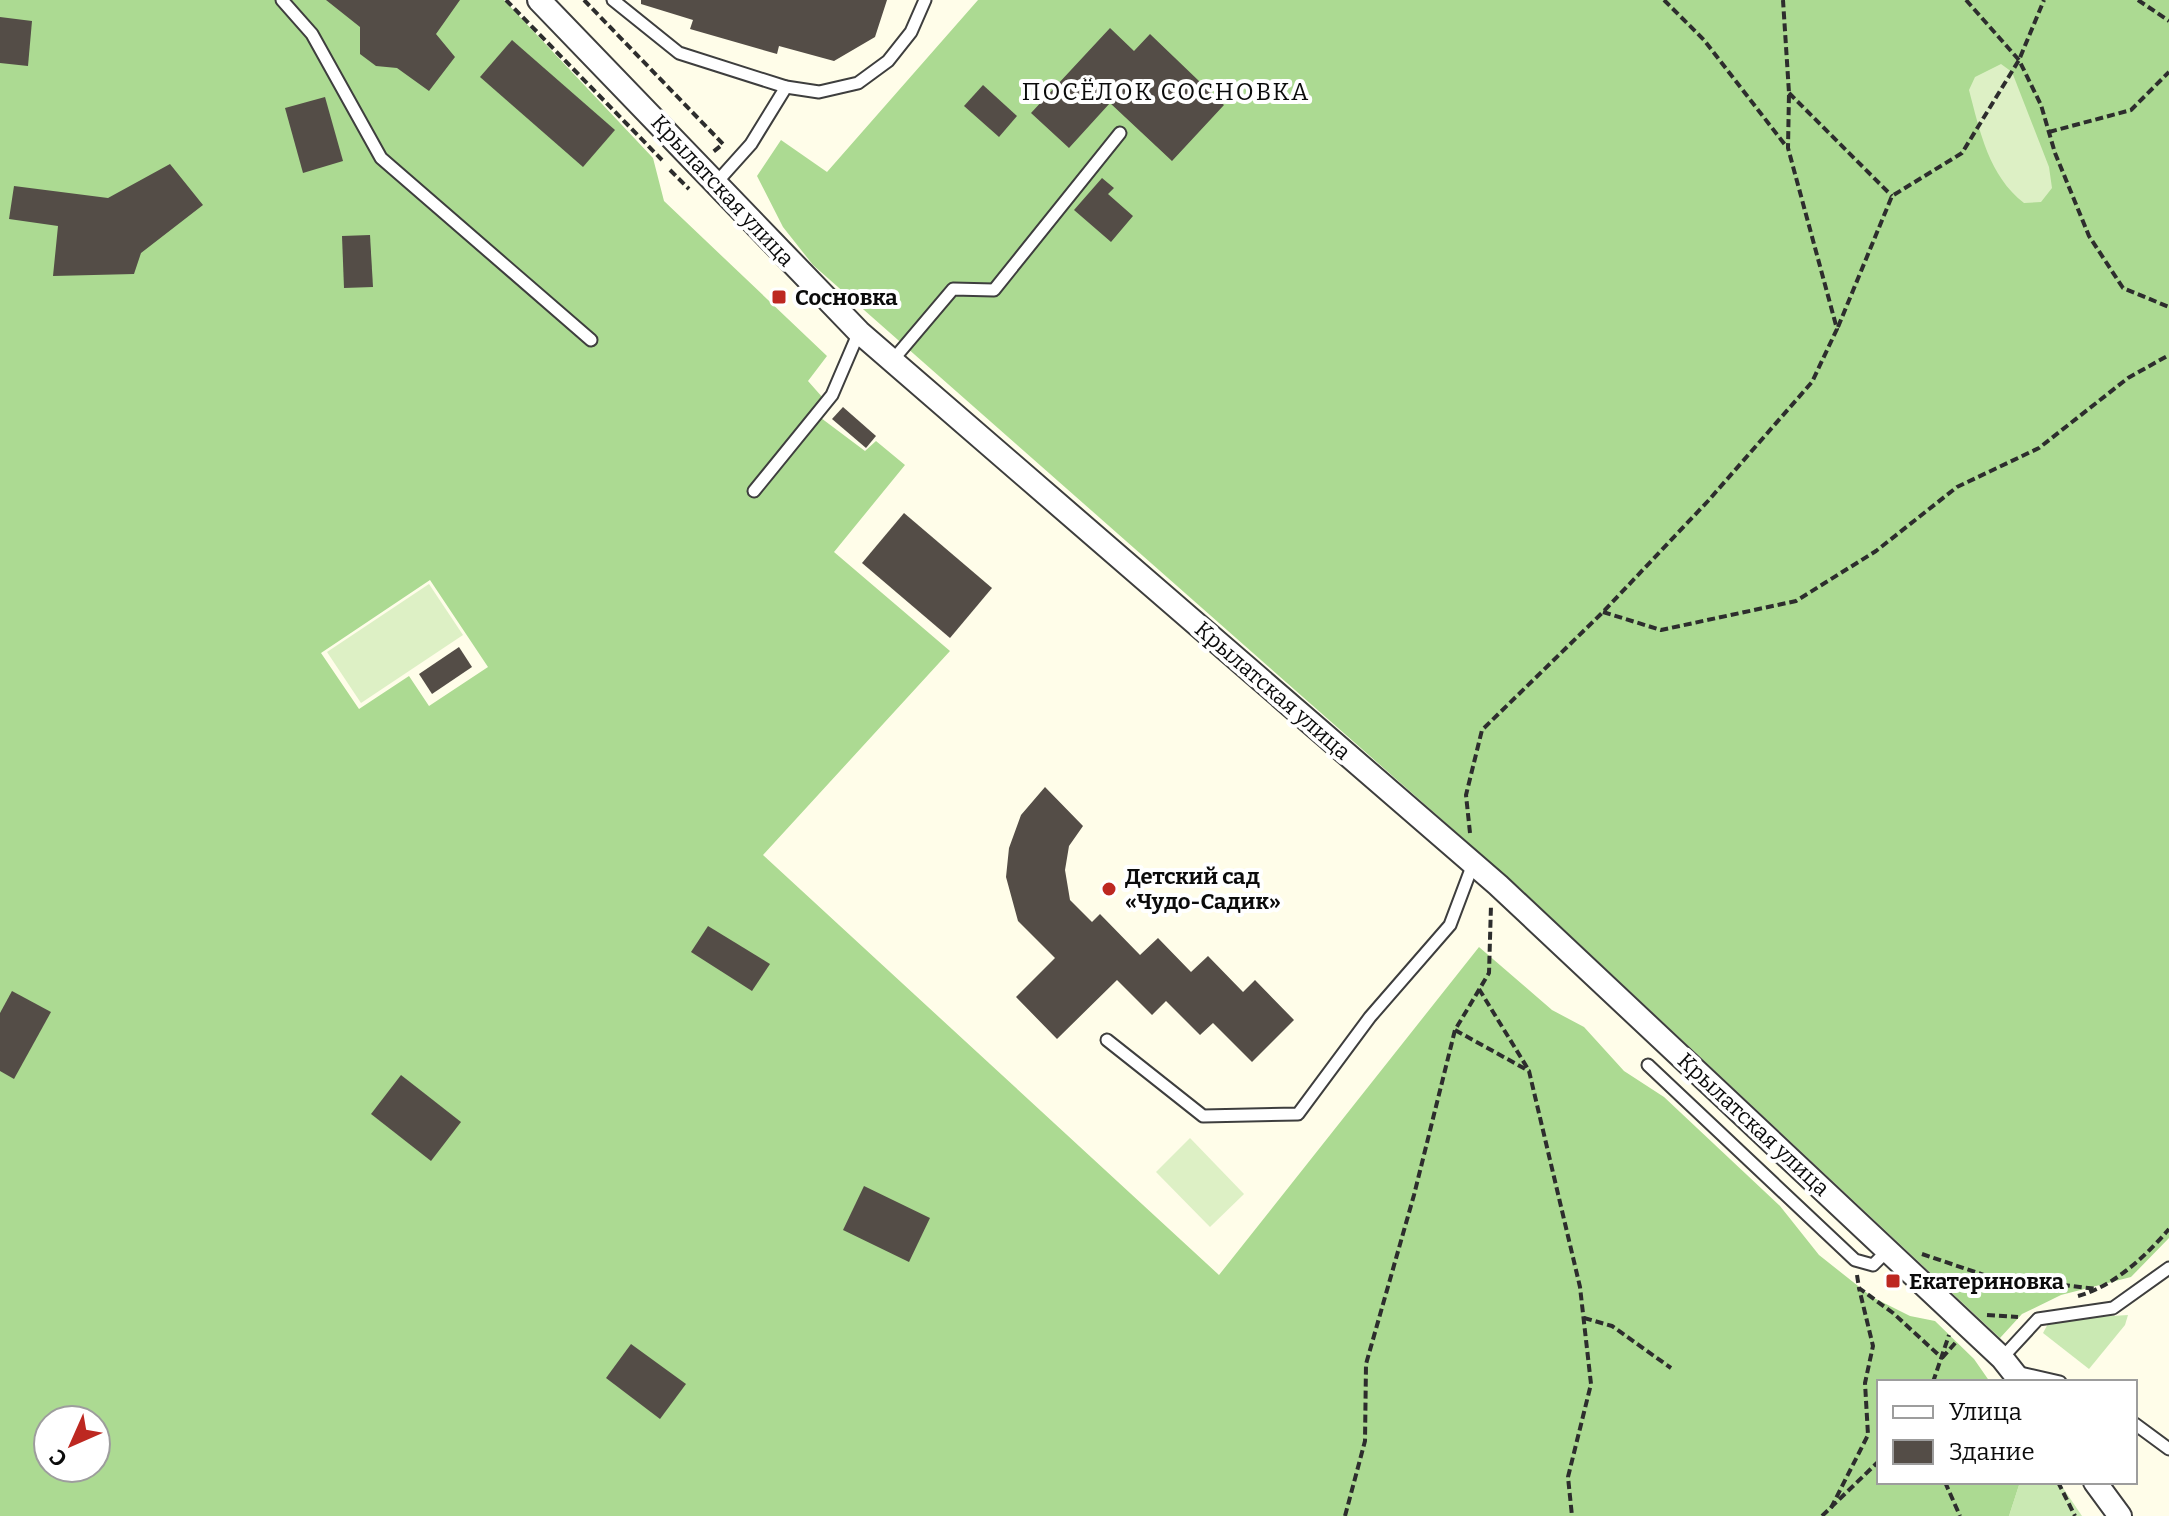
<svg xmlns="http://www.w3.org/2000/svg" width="2169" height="1516" font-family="Bitter,serif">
	<rect width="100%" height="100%" fill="#fffde9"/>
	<g fill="#cae9b3">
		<path d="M2128 1315 2125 1325 2089 1369 2043 1333 2050 1320Z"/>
		<path d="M2020 1482H2059L2082 1516H2009Z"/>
	</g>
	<g fill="#acda92" fill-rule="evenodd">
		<path d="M0 0H504L653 158 664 201 827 356 808 381 823 398 821 418 865 451 876 441 905 465 834 552 950 651 763 855 1219 1275 1479 947 1552 1010 1584 1027 1624 1071 1664 1097 1780 1206 1819 1255 1872 1297 1910 1316 1935 1321 1974 1359 1990 1382H1879V1482H2020L2009 1516H0ZM430 580 488 667 429 706 409 676 359 709 321 653ZM48 1420H96V1468H48Z"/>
		<path d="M978 0H2169V1238L2131 1277 2061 1295 2022 1314 2000 1338 1523 891 813 265 783 227 757 176 781 140 827 172Z"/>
	</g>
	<g fill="#ddf0c5">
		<path d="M2001 64 2012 72 2049 167 2052 188 2041 202 2024 203C1989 176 1980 132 1969 90L1975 77Z"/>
		<path d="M429 584 463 635 361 703 327 652Z"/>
		<path d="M1190 1138 1244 1194 1210 1227 1156 1172Z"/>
	</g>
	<g fill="#544d47">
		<path d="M326 0H460L436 34 455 57 429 91 397 68 376 66 360 54V27Z"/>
		<path d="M641 0H887L875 37 834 61 779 46 777 54 690 29 693 20 641 4Z"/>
		<path d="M0 17 32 21 28 66 0 63Z"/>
		<path d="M1110 28 1134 51 1150 34 1224 105 1172 161 1110 103 1069 148 1031 113Z"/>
		<path d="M512 40 615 130 583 167 480 77Z"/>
		<path d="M983 85 1017 116 999 137 964 106Z"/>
		<path d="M325 97 343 161 303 173 285 108Z"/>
		<path d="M170 164 203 205 141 253 134 274 53 276 58 226 9 219 14 186 108 198Z"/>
		<path d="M1102 178 1114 188 1108 194 1133 216 1111 242 1074 210Z"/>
		<path d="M370 235 373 287 344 288 342 236Z"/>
		<path d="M843 407 876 436 866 448 832 419Z"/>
		<path d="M904 513 992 588 950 638 862 563Z"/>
		<path d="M459 647 472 667 432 694 419 674Z"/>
		<path d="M1045 787 1083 826 1069 846 1065 870 1070 900 1092 922 1100 914 1140 955 1158 938 1191 972 1208 956 1243 992 1255 980 1294 1020 1252 1062 1213 1023 1200 1035 1166 1001 1152 1015 1117 980 1057 1039 1016 997 1055 958 1018 921 1006 877 1009 848 1021 815Z"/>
		<path d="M708 926 770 964 752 991 691 952Z"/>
		<path d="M12 991 51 1012 14 1079 0 1071V1013Z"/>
		<path d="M401 1075 461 1122 431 1161 371 1114Z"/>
		<path d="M864 1186 930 1218 909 1262 843 1230Z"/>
		<path d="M631 1344 686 1384 660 1419 606 1378Z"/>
	</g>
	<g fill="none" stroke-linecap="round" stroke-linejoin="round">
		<defs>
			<g id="service">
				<path d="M282 0 312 34 381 158 591 340"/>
				<path d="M613 0 679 53 786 87 819 92 858 83 888 61 911 32 925 0"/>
				<path d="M716 183 751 144 786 87"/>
				<path d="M892 361 953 289 994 290 1120 133"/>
				<path d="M754 491 832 395 859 332"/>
				<path d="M1107 1040 1203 1116 1298 1114 1370 1017 1450 925 1473 864"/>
				<path d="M1648 1065 1855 1260 1873 1265 1887 1251"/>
				<path d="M2002 1358 2038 1319 2113 1308 2169 1268"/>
				<path d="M2016 1372 2060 1382"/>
				<path d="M2135 1424 2169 1449"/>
			</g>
			<g id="minor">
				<path d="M539 0 859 332 1498 885 2002 1358 2021 1382"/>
				<path d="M2095 1482 2120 1516"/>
			</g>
		</defs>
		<use href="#service" stroke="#3e3e3e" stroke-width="15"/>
		<use href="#minor" stroke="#3e3e3e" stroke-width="26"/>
		<g stroke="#2d2d2d" stroke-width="4" stroke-dasharray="8 4" stroke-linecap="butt">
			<path d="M506 0 662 160"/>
			<path d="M584 0 723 144 713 152"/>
			<path d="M1664 0 1704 40 1786 146"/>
			<path d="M1966 0 2019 60 2041 105 2055 153 2089 236 2123 288 2169 307"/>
			<path d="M2138 0 2169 21"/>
			<path d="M1789 93 1892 196"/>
			<path d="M2049 132 2131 110 2169 72"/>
			<path d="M670 170 689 189"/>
			<path d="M1838 327 1892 196 1962 153 2019 60 2044 0"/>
			<path d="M1603 612 1661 630 1796 601 1876 551 1957 487 2039 448 2128 378 2169 355"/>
			<path d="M1470 833 1466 795 1482 730 1603 612 1708 501 1812 382 1837 329 1788 148 1789 93 1783 0"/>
			<path d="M1479 989 1528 1069"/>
			<path d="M1455 1030 1529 1071 1580 1287 1591 1384 1568 1477 1572 1516"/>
			<path d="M1922 1254 1987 1276 2097 1289"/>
			<path d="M1857 1275 1859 1288 1893 1313 1942 1358"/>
			<path d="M2078 1296C2114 1286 2145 1257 2169 1229"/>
			<path d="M1987 1315 2018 1317"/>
			<path d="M1584 1318 1612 1326 1671 1368"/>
			<path d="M1942 1358 1956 1342"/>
			<path d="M1933 1382 1949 1335"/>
			<path d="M1945 1482 1960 1516"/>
			<path d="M2058 1482 2075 1516"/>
			<path d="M1831 1508 1868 1435 1865 1383 1873 1346 1859 1288"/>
			<path d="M1345 1516 1365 1441 1366 1364 1414 1195 1455 1030 1489 973 1491 905"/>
			<path d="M1822 1516 1879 1461"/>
		</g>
		<use href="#service" stroke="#fff" stroke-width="11"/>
		<use href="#minor" stroke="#fff" stroke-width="22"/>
	</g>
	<g fill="#bd2821" stroke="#fff" stroke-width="3">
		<rect x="771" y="289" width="16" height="16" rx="4"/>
		<circle cx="1109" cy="889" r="8"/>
		<rect x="1885" y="1273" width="16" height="16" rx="4"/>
	</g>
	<g text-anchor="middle" stroke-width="8" stroke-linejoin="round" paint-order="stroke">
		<g font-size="22" fill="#0b0b0b" stroke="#fff">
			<text transform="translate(723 190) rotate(47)" y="8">Крылатская улица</text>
			<text transform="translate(1273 690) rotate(41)" y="8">Крылатская улица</text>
			<text transform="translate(1754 1124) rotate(43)" y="8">Крылатская улица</text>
		</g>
		<g font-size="22" font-weight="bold" fill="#0b0b0b" stroke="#fff" text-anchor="start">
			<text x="795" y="305">Сосновка</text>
			<text x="1125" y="884">Детский сад<tspan x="1125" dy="25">«Чудо-Садик»</tspan></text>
			<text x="1909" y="1289">Екатериновка</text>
		</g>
		<g font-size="24" letter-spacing="2" fill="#0b0b0b" stroke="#fff">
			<text x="1166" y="100">ПОСЁЛОК СОСНОВКА</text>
		</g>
	</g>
	<rect x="1877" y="1380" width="260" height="104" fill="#ffffff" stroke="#9d9d9d" stroke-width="2"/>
	<rect x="1893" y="1406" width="40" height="12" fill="#ffffff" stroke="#9d9d9d" stroke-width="2"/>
	<text x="1949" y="1420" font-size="24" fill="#0b0b0b">Улица</text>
	<rect x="1893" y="1440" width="40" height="24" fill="#544d47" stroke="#9d9d9d" stroke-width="2"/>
	<text x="1949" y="1460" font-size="24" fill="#0b0b0b">Здание</text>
	<g transform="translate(72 1444) rotate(225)"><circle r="38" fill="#ffffff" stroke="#9d9d9d" stroke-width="2"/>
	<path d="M0-6L14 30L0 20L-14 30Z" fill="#bd2821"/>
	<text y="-12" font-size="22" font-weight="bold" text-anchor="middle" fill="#0b0b0b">С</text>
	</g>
</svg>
